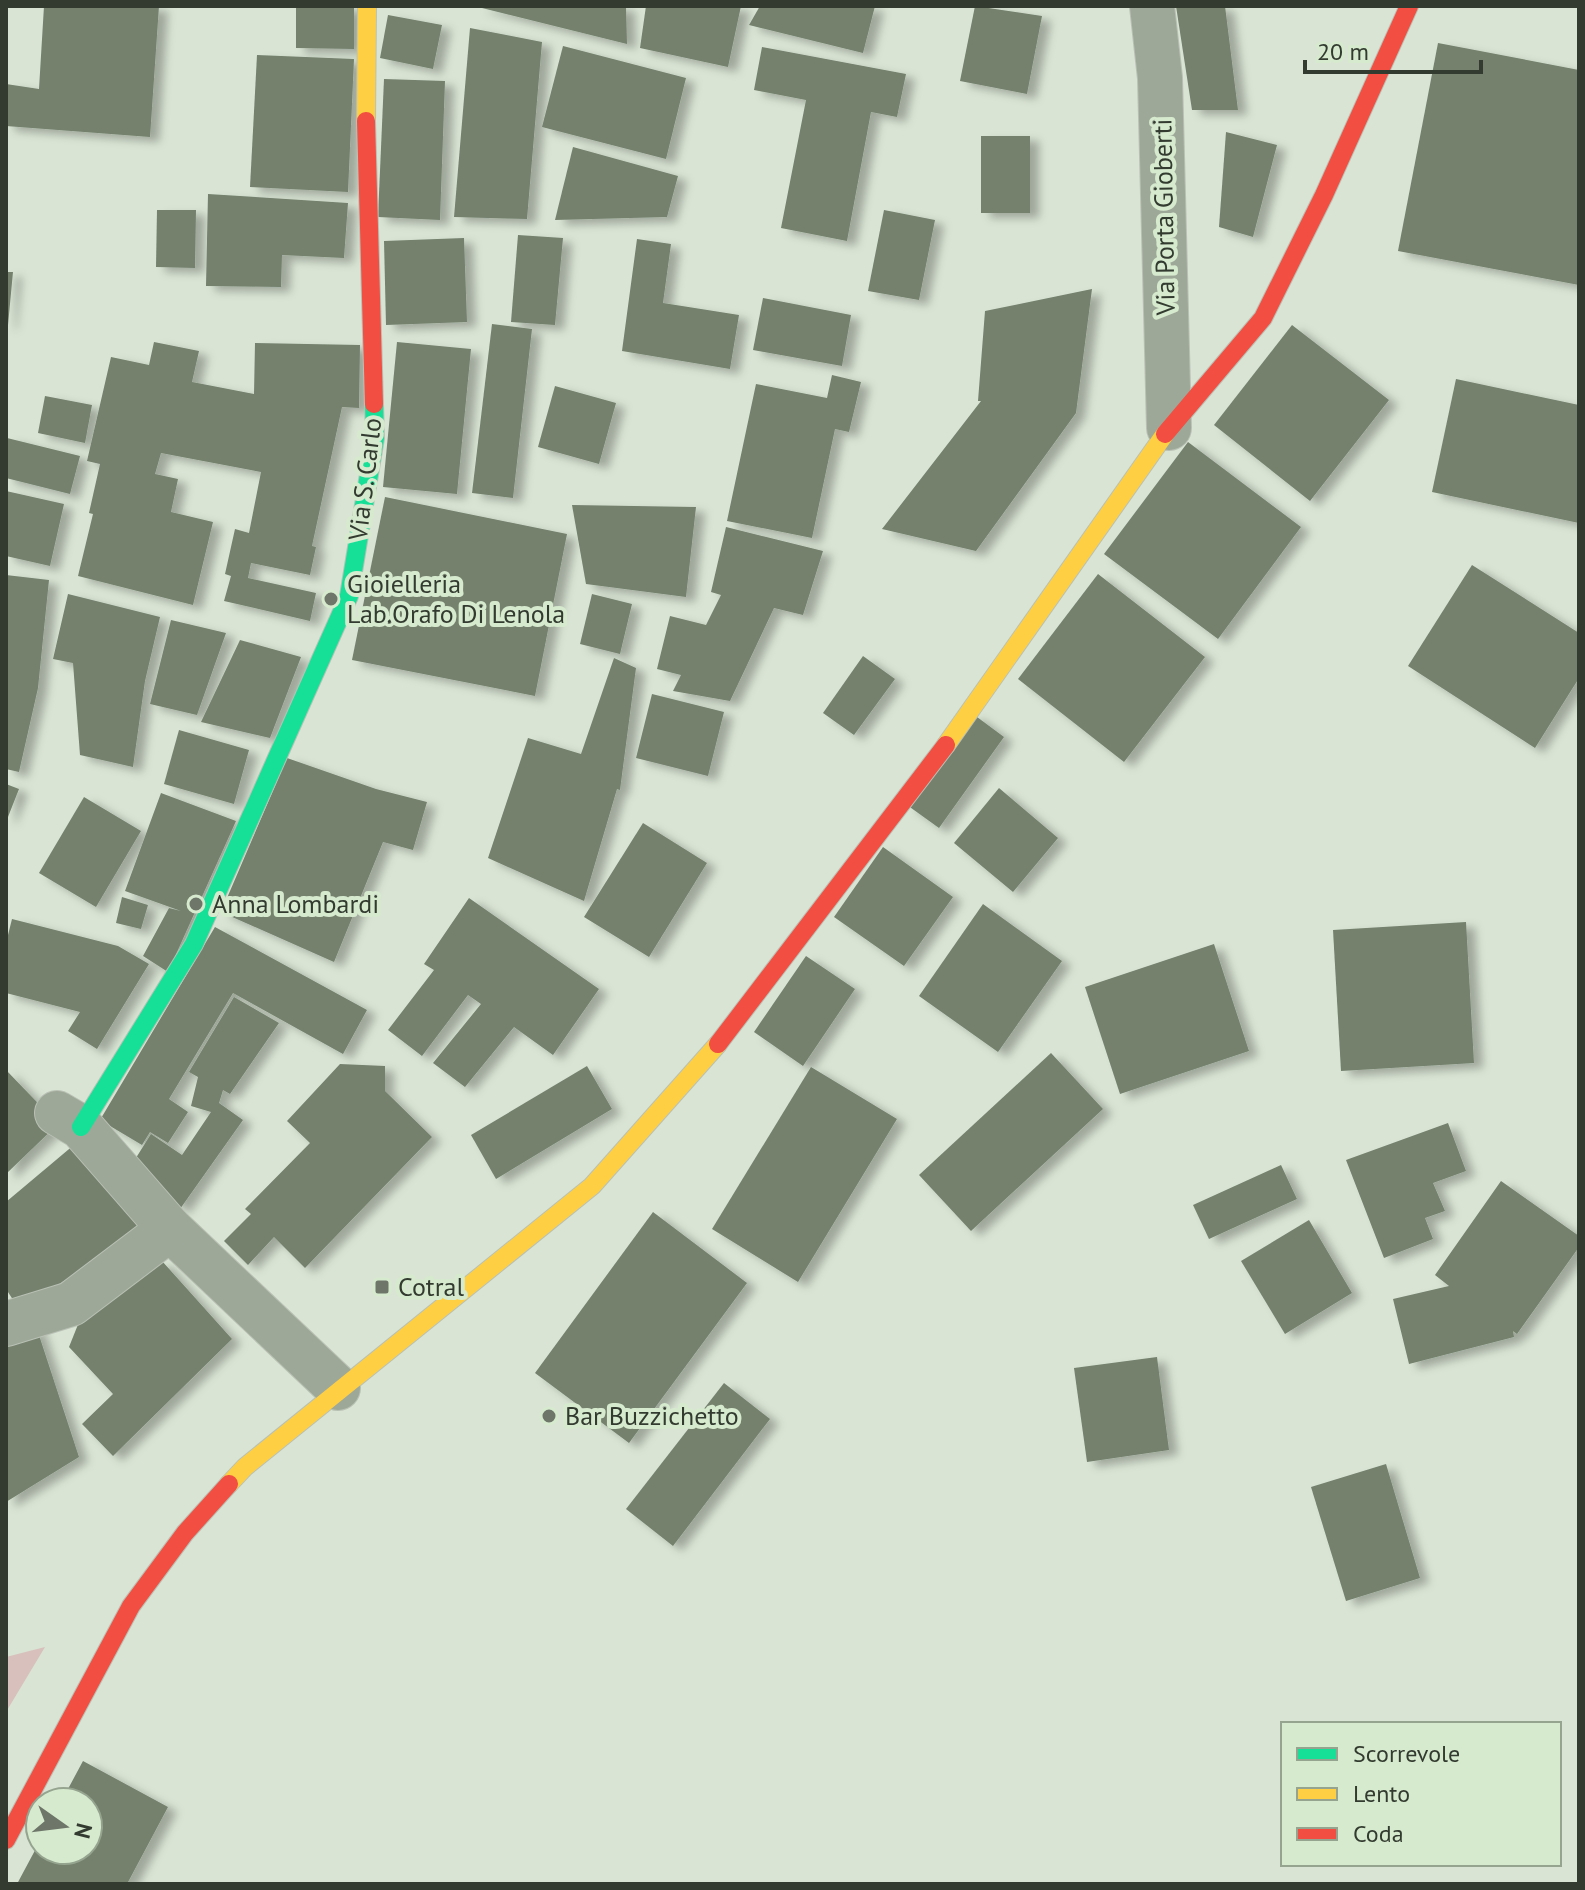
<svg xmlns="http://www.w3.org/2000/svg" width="1585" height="1890" font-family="'PT Sans',sans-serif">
	<defs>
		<filter id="shadow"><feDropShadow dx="9" dy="5" stdDeviation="4" flood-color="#0004"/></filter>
	</defs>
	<rect width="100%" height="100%" fill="#d9e4d4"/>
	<path fill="#d8c0bc" d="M45 1647 6 1712V1657Z"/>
	<g fill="#74816d" filter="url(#shadow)">
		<path d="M44 6H159L150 137 6 126V84L39 89Z"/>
		<path d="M296 6H354V49L296 48Z"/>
		<path d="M478 6H626L627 44 478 7Z"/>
		<path d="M646 6H741L728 67 640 48Z"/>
		<path d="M760 6H875L863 53 749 25Z"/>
		<path d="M975 6 1042 16 1027 94 960 81Z"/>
		<path d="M1176 6H1225L1238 110H1192Z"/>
		<path d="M388 15 442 25 433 69 380 58Z"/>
		<path d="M470 28 542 42 527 219 454 217Z"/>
		<path d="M1438 43 1579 70V285L1398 251Z"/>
		<path d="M563 46 686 78 666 159 542 127Z"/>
		<path d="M762 47 906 74 897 117 871 112 847 241 781 228 806 100 754 90Z"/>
		<path d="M257 55 354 59 348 192 250 187Z"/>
		<path d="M384 79 445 81 440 220 378 217Z"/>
		<path d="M1226 132 1277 145 1253 237 1219 227Z"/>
		<rect x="981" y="136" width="49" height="77"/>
		<path d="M573 147 678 176 667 217 555 220Z"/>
		<path d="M208 194 348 203 344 258 282 255 281 287 206 286Z"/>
		<path d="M157 210H196L195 268 156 267Z"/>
		<path d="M884 210 935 220 919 300 868 291Z"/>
		<path d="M518 235 563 238 555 325 511 322Z"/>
		<path d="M464 238 467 322 386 325 384 241Z"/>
		<path d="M637 239 671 244 663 303 739 315 730 369 622 351Z"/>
		<path d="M6 272H13L8 325H6Z"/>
		<path d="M1092 289 1076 413 976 551 882 529 981 401H978L985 311Z"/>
		<path d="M763 298 851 315 842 366 753 350Z"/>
		<path d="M492 324 532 329 513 498 472 493Z"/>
		<path d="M1292 325 1389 400 1310 501 1214 425Z"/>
		<path d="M154 342 199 351 192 382 254 394 255 343 360 345 359 408 342 407 312 546 316 547 310 575 251 563 248 578 316 593 310 621 224 601 231 576 225 574 235 529 249 533 261 472 161 453 155 474 178 479 171 512 213 522 193 605 78 576 93 514 89 513 100 464 87 461 111 357 149 365Z"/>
		<path d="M397 342 471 349 457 494 383 487Z"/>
		<path d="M832 375 861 382 849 432 835 429 812 538 727 521 756 384 827 398Z"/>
		<path d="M1456 379 1579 405V523L1432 492Z"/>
		<path d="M555 386 616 403 599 464 538 447Z"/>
		<path d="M45 396 92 405 85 443 38 433Z"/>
		<path d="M7 438 80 456 70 494 6 478Z"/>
		<path d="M1188 442 1301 527 1218 639 1104 554Z"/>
		<path d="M6 491 64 504 50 566 6 556Z"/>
		<path d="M385 497 567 534 535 696 352 660Z"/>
		<path d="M572 505 696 507 686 597 586 584Z"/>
		<path d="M726 527 823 551 803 615 774 608 730 701 673 691 681 675 657 669 670 616 706 625 721 595 711 592Z"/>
		<path d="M1472 565 1579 633V678L1535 748 1408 666Z"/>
		<path d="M1098 574 1205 657 1124 762 1018 679Z"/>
		<path d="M6 575 49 580 38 688 19 772 6 769Z"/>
		<path d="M68 594 160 617 145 681 133 767 80 755 73 663 53 659Z"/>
		<path d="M592 594 632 604 620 654 580 644Z"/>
		<path d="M171 620 226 633 197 715 150 704Z"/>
		<path d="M240 640 301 657 270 738 201 722Z"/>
		<path d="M863 656 895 679 854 735 823 713Z"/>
		<path d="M614 658 636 668 620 790 617 789 584 901 488 858 528 738 581 754Z"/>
		<path d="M652 694 724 712 708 776 636 758Z"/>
		<path d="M973 714 1004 737 939 828 907 805Z"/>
		<path d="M179 730 249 750 234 804 164 784Z"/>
		<path d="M287 758 376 789 427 802 413 850 383 842 334 962 221 912Z"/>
		<path d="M6 784 19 789 6 822Z"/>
		<path d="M999 788 1058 838 1013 892 954 843Z"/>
		<path d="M161 793 236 821 168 972 143 956 169 908 181 911 125 891Z"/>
		<path d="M84 797 141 831 96 907 39 873Z"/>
		<path d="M643 823 707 863 649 957 584 917Z"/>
		<path d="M883 847 953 897 904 966 834 917Z"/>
		<path d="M122 897 148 905 141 929 116 923Z"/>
		<path d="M469 898 599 989 553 1055 514 1027 465 1087 433 1063 481 1004 468 995 422 1056 388 1030 434 970 424 964Z"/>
		<path d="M983 904 1062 961 998 1052 919 996Z"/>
		<path d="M12 919 118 946 149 964 97 1049 68 1031 80 1012 6 993V943Z"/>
		<path d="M1466 922 1474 1063 1341 1071 1333 930Z"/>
		<path d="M215 927 367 1010 343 1054 233 993 169 1099 188 1112 168 1143 150 1132 142 1145 100 1120Z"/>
		<path d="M1214 944 1249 1051 1120 1094 1085 987Z"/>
		<path d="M806 956 855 989 803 1066 754 1032Z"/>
		<path d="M234 997 279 1023 230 1094 223 1090 219 1103 243 1120 180 1209 134 1161 151 1134 182 1155 211 1112 191 1106 198 1077 189 1072Z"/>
		<path d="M1051 1053 1103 1109 971 1231 919 1175Z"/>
		<path d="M340 1064 385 1066V1091L432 1137 305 1268 274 1237 248 1265 224 1241 251 1214 245 1209 310 1143 287 1121Z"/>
		<path d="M587 1066 612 1109 496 1179 471 1135Z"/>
		<path d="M811 1067 897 1119 798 1282 712 1229Z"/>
		<path d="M6 1070 58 1124 6 1174Z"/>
		<path d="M1448 1123 1466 1171 1433 1183 1445 1211 1425 1218 1433 1239 1384 1258 1346 1160Z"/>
		<path d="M81 1139 144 1223 75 1274 19 1309 6 1289V1202Z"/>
		<path d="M1281 1165 1297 1199 1209 1239 1193 1205Z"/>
		<path d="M1501 1181 1579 1236V1247L1517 1334 1513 1331 1514 1337 1409 1364 1393 1299 1449 1286 1435 1275Z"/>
		<path d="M653 1212 747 1283 629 1443 535 1373Z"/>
		<path d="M1309 1220 1352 1293 1285 1334 1241 1261Z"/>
		<path d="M162 1261 232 1339 113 1456 82 1424 113 1394 69 1347 81 1317Z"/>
		<path d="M36 1326 79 1457 6 1502V1336Z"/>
		<path d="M1157 1357 1169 1450 1087 1462 1074 1368Z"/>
		<path d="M724 1383 770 1419 673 1546 626 1509Z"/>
		<path d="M1386 1464 1420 1578 1346 1601 1311 1487Z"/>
		<path d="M83 1761 168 1807 127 1884H17L40 1841V1850H88V1802H61Z"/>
	</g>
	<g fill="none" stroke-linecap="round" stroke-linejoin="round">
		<defs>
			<g id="street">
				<path d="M1152 6 1160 78 1169 428"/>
				<path d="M57 1113 81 1127 170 1229 338 1388"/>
				<path d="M6 1324 71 1304 170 1229"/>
			</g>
			<path id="fast" d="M81 1127 194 944 349 596 375 438 374 404"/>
			<g id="slow">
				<path d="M366 121 367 6"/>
				<path d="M946 745 1165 434"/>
				<path d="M229 1484 245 1467 592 1186 718 1044"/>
			</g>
			<g id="jam">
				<path d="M366 121 374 404"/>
				<path d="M1165 434 1263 318 1324 195 1409 6"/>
				<path d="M718 1044 946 745"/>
				<path d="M6 1840 131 1606 185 1533 229 1484"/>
			</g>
		</defs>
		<use href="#street" stroke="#b9c1b5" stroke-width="46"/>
		<use href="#fast" stroke="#b9c1b5" stroke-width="20"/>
		<use href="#slow" stroke="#b9c1b5" stroke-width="20"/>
		<use href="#jam" stroke="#b9c1b5" stroke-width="20"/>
		<use href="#street" stroke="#9ea898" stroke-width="44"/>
		<use href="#fast" stroke="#16e098" stroke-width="18"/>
		<use href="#slow" stroke="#ffcf43" stroke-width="18"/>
		<use href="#jam" stroke="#f24e42" stroke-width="18"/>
	</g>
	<g fill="#6d7669" stroke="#d6eace" stroke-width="3">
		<circle cx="331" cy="599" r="8"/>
		<circle cx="196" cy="904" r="8"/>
		<rect x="374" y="1279" width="16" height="16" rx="4"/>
		<circle cx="549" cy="1416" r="8"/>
	</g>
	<g text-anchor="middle" stroke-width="8" stroke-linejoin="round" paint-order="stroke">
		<g font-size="26" fill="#333b30" stroke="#d6eace">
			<text transform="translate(1164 217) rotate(-91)" y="9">Via Porta Gioberti</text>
			<text transform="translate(365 479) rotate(-83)" y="9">Via S. Carlo</text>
		</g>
		<g font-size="26" fill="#333b30" stroke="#d6eace" text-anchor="start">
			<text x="347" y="593">Gioielleria<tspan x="347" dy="30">Lab.Orafo Di Lenola</tspan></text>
			<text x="212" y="913">Anna Lombardi</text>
			<text x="398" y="1296">Cotral</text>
			<text x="565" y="1425">Bar Buzzichetto</text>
		</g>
	</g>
	<rect width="1585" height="1890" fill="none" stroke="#333b30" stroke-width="16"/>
	<rect x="1281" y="1722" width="280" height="144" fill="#d6eace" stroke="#95a48f" stroke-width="2"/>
	<rect x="1297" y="1748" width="40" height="12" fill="#16e098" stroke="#95a48f" stroke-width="2"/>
	<text x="1353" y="1762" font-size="24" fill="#333b30">Scorrevole</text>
	<rect x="1297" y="1788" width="40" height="12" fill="#ffcf43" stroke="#95a48f" stroke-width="2"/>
	<text x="1353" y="1802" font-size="24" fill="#333b30">Lento</text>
	<rect x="1297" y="1828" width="40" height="12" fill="#f24e42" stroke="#95a48f" stroke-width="2"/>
	<text x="1353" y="1842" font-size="24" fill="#333b30">Coda</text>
	<g transform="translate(64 1826) rotate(104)"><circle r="38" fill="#d6eace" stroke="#95a48f" stroke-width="2"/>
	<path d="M0-6L14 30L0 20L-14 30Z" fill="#6d7669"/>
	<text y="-12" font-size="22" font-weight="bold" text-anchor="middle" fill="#333b30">N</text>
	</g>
	<path d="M1305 60v12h176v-12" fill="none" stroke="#333b30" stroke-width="4"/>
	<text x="1317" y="60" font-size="24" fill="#333b30" stroke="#d6eace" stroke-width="6" paint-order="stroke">20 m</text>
</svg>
